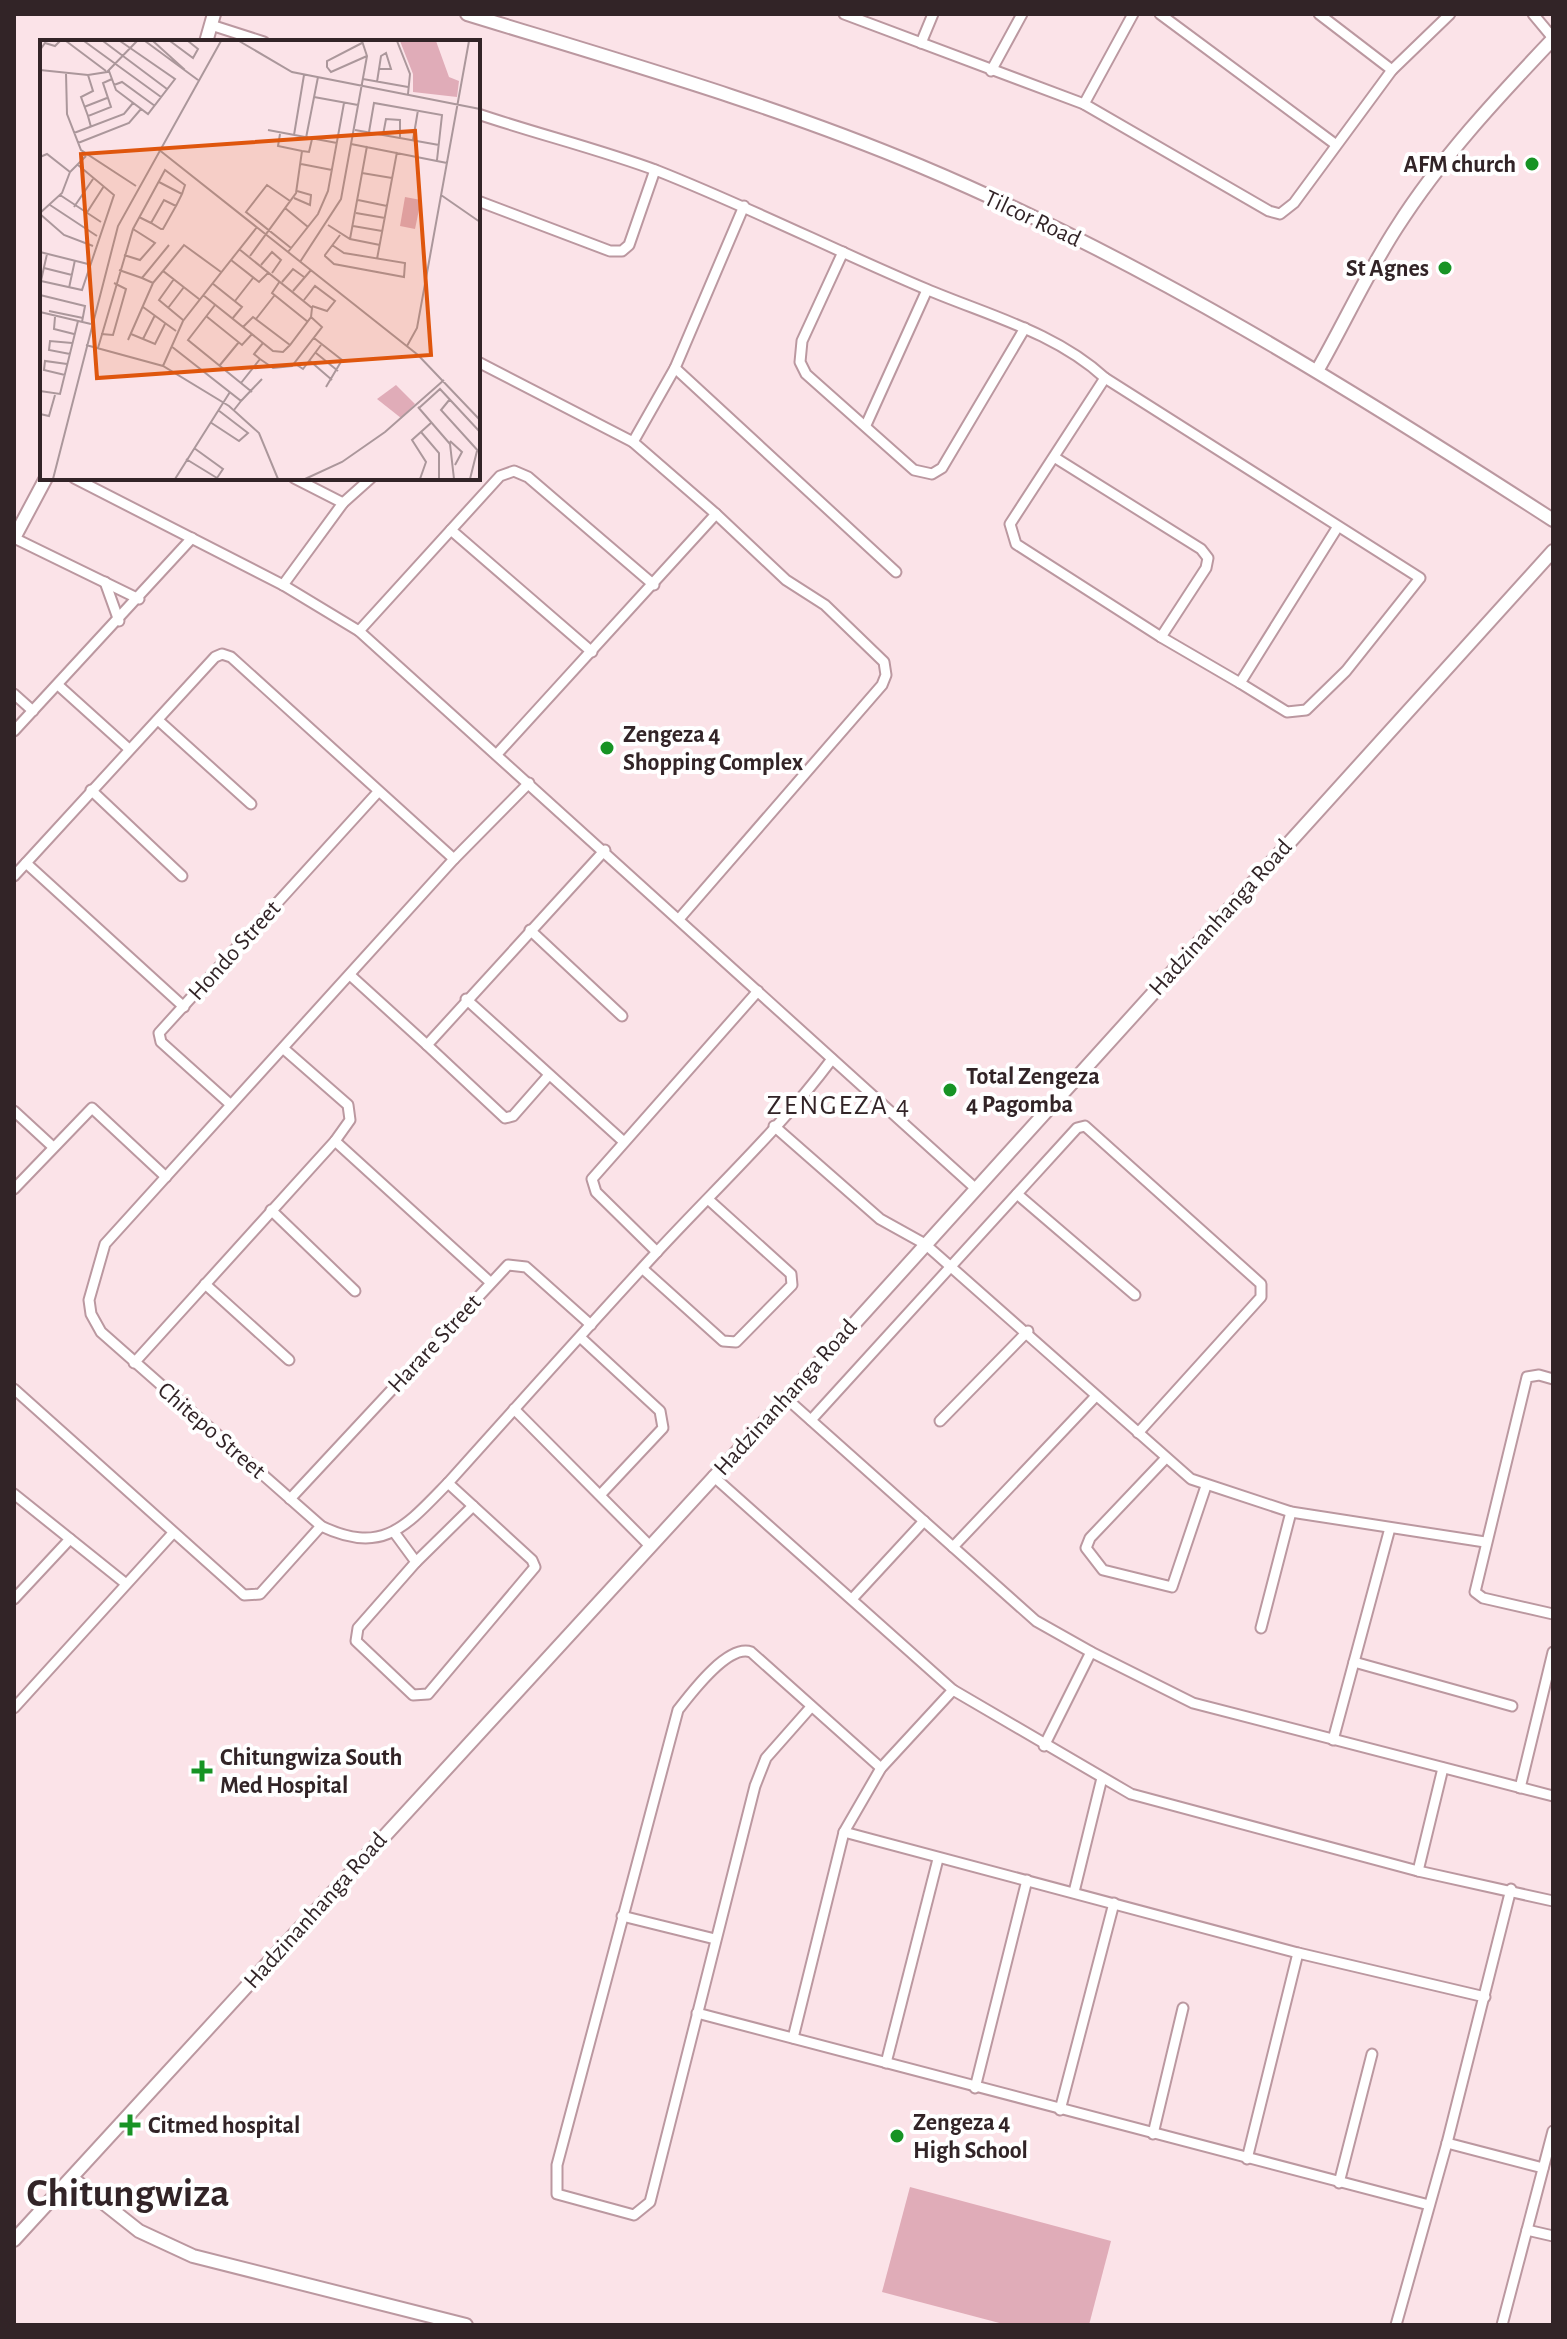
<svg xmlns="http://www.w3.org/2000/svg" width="1567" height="2339" font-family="'Alegreya Sans',sans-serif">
	<rect width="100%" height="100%" fill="#fbe3e8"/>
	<path fill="#e0acb8" d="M910 2187 1111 2241 1089 2325H1007L882 2292Z"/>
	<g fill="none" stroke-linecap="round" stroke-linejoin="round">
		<defs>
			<g id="street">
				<path d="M844 14 1084 104 1269 211 1280 214 1294 203 1392 70 1450 14"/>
				<path d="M1160 14 1335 144"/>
				<path d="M1319 14 1392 70"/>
				<path d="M1533 14 1553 38"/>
				<path d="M211 25 264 42"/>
				<path d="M921 43 933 14"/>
				<path d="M991 71 1022 14"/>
				<path d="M1084 104 1133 14"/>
				<path d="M478 114C537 134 599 149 658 171 749 207 836 251 926 289 987 315 1055 332 1105 378L1420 578 1346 671 1306 710 1287 712 1240 683"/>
				<path d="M478 201 610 251H622L629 245 655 170"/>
				<path d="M744 206 675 368 896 572"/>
				<path d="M843 252 802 341 800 362 806 374 914 470 932 474 942 468 1025 328"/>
				<path d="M478 362 633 442"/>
				<path d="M866 425 927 290"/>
				<path d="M1054 457 1201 549 1208 558 1206 568 1161 637 1016 544 1010 524 1105 378"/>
				<path d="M74 478 283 585 359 631 975 1188"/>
				<path d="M294 478 343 503"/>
				<path d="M451 530 592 652"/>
				<path d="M14 538 139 599"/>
				<path d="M105 582 119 621"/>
				<path d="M283 585 343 503 371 478"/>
				<path d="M359 631 500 476 514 471 528 477 654 585"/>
				<path d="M1161 637 1240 683 1337 528"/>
				<path d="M58 685 129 749"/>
				<path d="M14 694 33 711"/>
				<path d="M158 720 251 804"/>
				<path d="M14 731 192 538"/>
				<path d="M498 753 716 514 633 442 675 368"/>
				<path d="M529 783 454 859 105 1244 89 1300 91 1314 101 1332 321 1526C383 1556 406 1526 448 1483 517 1406 586 1329 656 1253 715 1189 780 1129 832 1059"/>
				<path d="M91 790 182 876"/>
				<path d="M26 863 184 1007"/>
				<path d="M14 876 215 657 222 654 231 657 454 859"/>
				<path d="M679 919 882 685 886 675 884 662 825 605 786 580 716 514"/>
				<path d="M530 930 622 1016"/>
				<path d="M350 975 427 1045 605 850"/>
				<path d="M466 999 624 1142"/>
				<path d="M427 1045 505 1118 513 1116 549 1075"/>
				<path d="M230 1104 161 1042 159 1033 378 792"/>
				<path d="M14 1111 52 1146"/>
				<path d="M774 1126 880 1219 925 1244 1191 1479 1291 1512 1485 1542"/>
				<path d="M335 1141 490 1282"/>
				<path d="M14 1189 92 1108 166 1177"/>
				<path d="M1017 1194 1135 1295"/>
				<path d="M271 1210 355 1291"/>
				<path d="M657 1252 596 1192 592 1179 758 991"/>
				<path d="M643 1269 723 1341 736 1342 792 1285 791 1274 709 1200"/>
				<path d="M205 1284 289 1360"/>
				<path d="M580 1337 660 1411 663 1428 602 1493"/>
				<path d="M134 1363 335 1141 350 1120 348 1105 284 1049"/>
				<path d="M1553 1379 1539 1375 1527 1377 1475 1592 1483 1598 1553 1614"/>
				<path d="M14 1389 244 1595 260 1594 321 1526"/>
				<path d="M786 1398 1036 1621 1091 1652 1193 1703 1553 1796"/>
				<path d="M514 1409 650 1546"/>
				<path d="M811 1420 1077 1128 1085 1126 1261 1284V1297L1138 1433"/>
				<path d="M940 1421 1028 1331"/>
				<path d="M1165 1459 1090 1538 1086 1548 1103 1570 1172 1587 1206 1486"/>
				<path d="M713 1476 953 1690 1131 1794 1418 1871 1553 1901"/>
				<path d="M14 1494 125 1583"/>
				<path d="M290 1499 508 1265 526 1267 591 1325"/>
				<path d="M394 1532 416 1562 358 1628 356 1641 413 1695 428 1694 535 1567 532 1560 448 1483"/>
				<path d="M953 1547 1096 1396"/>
				<path d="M416 1562 473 1506"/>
				<path d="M14 1599 70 1539"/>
				<path d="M852 1599 924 1521"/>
				<path d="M1261 1628 1291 1512"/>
				<path d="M1354 1662 1512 1706"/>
				<path d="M811 1707 766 1758 755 1786 650 2202 634 2215 557 2194V2165L678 1710C692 1692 728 1644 751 1652L881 1768"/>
				<path d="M14 1708 173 1533"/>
				<path d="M1333 1740 1390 1528"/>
				<path d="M1044 1746 1091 1652"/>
				<path d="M1520 1788 1553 1652"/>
				<path d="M844 1832 1298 1953 1485 1997"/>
				<path d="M1418 1871 1443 1768"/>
				<path d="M1074 1892 1102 1778"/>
				<path d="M622 1916 715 1939"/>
				<path d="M697 2013 1429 2205"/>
				<path d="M793 2038 844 1832 881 1768 953 1690"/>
				<path d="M886 2063 938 1859"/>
				<path d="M975 2088 1027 1880"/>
				<path d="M1060 2110 1114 1903"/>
				<path d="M1153 2134 1183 2008"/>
				<path d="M1447 2143 1543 2168"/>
				<path d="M1247 2159 1298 1953"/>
				<path d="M1339 2183 1372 2054"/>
				<path d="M1527 2230 1553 2236"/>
				<path d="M1396 2325 1447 2143 1511 1889"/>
				<path d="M1502 2325 1553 2131"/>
			</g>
			<g id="secondary">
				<path d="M467 14C620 61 772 104 920 166 1144 260 1349 388 1553 520"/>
				<path d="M206 42 214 14"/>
				<path d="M1317 371C1344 324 1367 273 1397 227 1441 158 1497 98 1553 39"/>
				<path d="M14 538 46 478"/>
				<path d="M72 2178 139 2231 193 2256 466 2325"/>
				<path d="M14 2240 826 1355 1553 551"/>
			</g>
		</defs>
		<use href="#street" stroke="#bb98a0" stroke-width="13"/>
		<use href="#secondary" stroke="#bb98a0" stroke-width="16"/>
		<use href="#street" stroke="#fff" stroke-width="9"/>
		<use href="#secondary" stroke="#fff" stroke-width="12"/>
	</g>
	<g fill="#179324" stroke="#fff" stroke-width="3">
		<circle cx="1532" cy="164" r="8"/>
		<circle cx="1445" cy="268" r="8"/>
		<circle cx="607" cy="748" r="8"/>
		<circle cx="950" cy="1090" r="8"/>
		<path d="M198 1759h8v8h8v8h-8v8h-8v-8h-8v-8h8z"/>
		<path d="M126 2113h8v8h8v8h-8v8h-8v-8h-8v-8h8z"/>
		<circle cx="897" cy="2136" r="8"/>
	</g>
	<g text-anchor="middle" stroke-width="8" stroke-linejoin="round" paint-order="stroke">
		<g font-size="24" font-weight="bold" fill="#322427" stroke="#fff" text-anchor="start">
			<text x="1516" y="172" text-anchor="end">AFM church</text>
			<text x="1429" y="276" text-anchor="end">St Agnes</text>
			<text x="623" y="742">Zengeza 4<tspan x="623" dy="28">Shopping Complex</tspan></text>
			<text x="966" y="1084">Total Zengeza<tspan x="966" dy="28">4 Pagomba</tspan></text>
			<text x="220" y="1765">Chitungwiza South<tspan x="220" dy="28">Med Hospital</tspan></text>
			<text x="913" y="2130">Zengeza 4<tspan x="913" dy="28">High School</tspan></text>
			<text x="148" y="2133">Citmed hospital</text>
		</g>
		<g font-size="24" fill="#322427" stroke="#fff">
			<text transform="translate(1033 218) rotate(25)" y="8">Tilcor Road</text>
			<text transform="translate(1220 917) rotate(-48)" y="8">Hadzinanhanga Road</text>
			<text transform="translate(234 950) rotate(-48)" y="8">Hondo Street</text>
			<text transform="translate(434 1343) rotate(-47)" y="8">Harare Street</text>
			<text transform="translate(785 1397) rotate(-48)" y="8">Hadzinanhanga Road</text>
			<text transform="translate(212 1430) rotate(41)" y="8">Chitepo Street</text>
			<text transform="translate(315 1910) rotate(-48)" y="8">Hadzinanhanga Road</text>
		</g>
		<g font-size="28" letter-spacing="2" fill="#322427" stroke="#fff">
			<text x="839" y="1114">ZENGEZA 4</text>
		</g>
		<g font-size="40" font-weight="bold" fill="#322427" stroke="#fff">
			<text x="128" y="2206">Chitungwiza</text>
		</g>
	</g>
	<g transform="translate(40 40)">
		<rect width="440" height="440" fill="#fbe3e8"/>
		<path d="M356 345 375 364 361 378 337 359Z" fill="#e0acb8"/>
		<path d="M360 1H396L409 37 419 41 417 57 373 52V34ZM365 157 381 160 375 189 360 186Z" fill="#e0acb8"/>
		<path fill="none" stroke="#ab979b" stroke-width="2" d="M26 1 66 31M44 1 121 57M63 1 127 49M105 1 158 40M113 1 145 30M130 1 153 18 158 9 148 1M199 1 252 32 440 69M357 1 370 34 368 54M322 3 287 21V27L291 32 327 16M0 10 5 3 15 6 20 1M0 30 48 35 67 32 97 1M69 31 76 50 108 74 135 39 80 1M26 33 27 74 41 110 96 146M323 39 368 47M337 42 341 16 346 13 351 29H339M74 45 82 42 115 66M274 57 318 65M44 67 67 58M48 76 41 57 53 51 48 35M51 87 48 76 71 67 63 43 72 39M228 90 297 103M315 90 399 105M329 92 334 63 402 75 397 120M34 93 84 74 93 63M240 94 238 106 262 111 269 112 272 99M254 95 264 35M343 95 346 79 360 80V98M266 98 278 37M373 100 378 70M38 103 89 83 101 69M311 104 407 123M118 109 378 315 440 380M0 117 7 114 30 132M261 124 292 130M322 133 352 138M119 142 142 154 136 166M20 155 61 182M401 155 440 182M254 158 270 165 271 155 257 151M318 160 347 166M250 161 227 145 206 172 251 208M10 165 57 196M34 167 53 139M245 168 268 187M0 173 22 153 30 132 46 116M316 173 345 178M0 174 24 195 53 206M46 174 64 146M99 177 111 183 121 189H123L136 166 124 160 111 183M288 185 310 199 340 205M313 186 342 191M310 199 327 106M292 205 304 213 365 223 364 237 294 224 285 216V215L300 195M0 212 48 224M248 212 278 174 288 151 304 63M84 215 100 220 115 203 93 189M210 216 256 153 262 111M337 219 357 112M191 220 219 242 229 232M260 222 301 159 327 16 322 1M221 225 232 212 241 220 232 233M4 228 32 235M79 230 102 238 129 205M123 231 144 205 181 232M102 238 113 243 123 231 159 259M134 239 119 260 143 280M1 241 42 250 74 155 38 125M240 241 232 253 268 282M242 242 253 229 264 237M172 243 202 267 192 279M0 245 7 214M29 248 35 220M253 251 271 230M0 255 45 266 42 282M163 255 233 311 243 312 250 305 271 277 272 268 199 209M264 260 275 246 295 261 287 271 272 266M195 261 213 238M175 265 148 300 212 352M103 267 136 291M128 268 144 247M9 271 43 278M0 272 51 284M166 276 202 305 212 294M15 277 14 289 34 294M216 279 234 256M203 287 213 277 250 305M61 294 73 295 86 249 74 243M91 294 115 304 125 284M274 298 302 320 286 347M103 299 115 275M88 300 113 243M223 303 214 314 220 319 233 328 252 326 282 287 271 277M46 305 123 326 189 366 219 393 238 439M131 306 201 361 194 370M367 306 377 288 429 1M58 308 93 189 125 130 145 145 142 154M276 313 298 331M30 314 9 310 10 301 32 303M270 321 292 340M254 323 263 329 281 305M180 325 199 302M123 326 143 281 217 187M25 335 4 330 5 321 27 324M201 343 220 319M0 351 20 354 38 281M410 359 401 370 440 413M201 361 222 339M378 367 410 404 414 439M379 368 400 349 440 392M0 374 9 376 15 355M170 382 199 401 208 393 178 370M381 392 399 413V439M410 401 422 412 415 425M146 419 177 438 183 429 154 408M13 439 78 186 181 1M135 439 190 352M265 439 302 422 345 392 404 340M380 439 386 422 372 400 392 382M430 439 437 411"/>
		<path fill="#df560d" fill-opacity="0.15" stroke="#df560d" stroke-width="4" d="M375 91 391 315 57 338 41 114Z"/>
		<rect width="440" height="440" fill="none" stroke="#322427" stroke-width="4"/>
	</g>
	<rect width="1567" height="2339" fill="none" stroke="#322427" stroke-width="32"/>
</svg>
